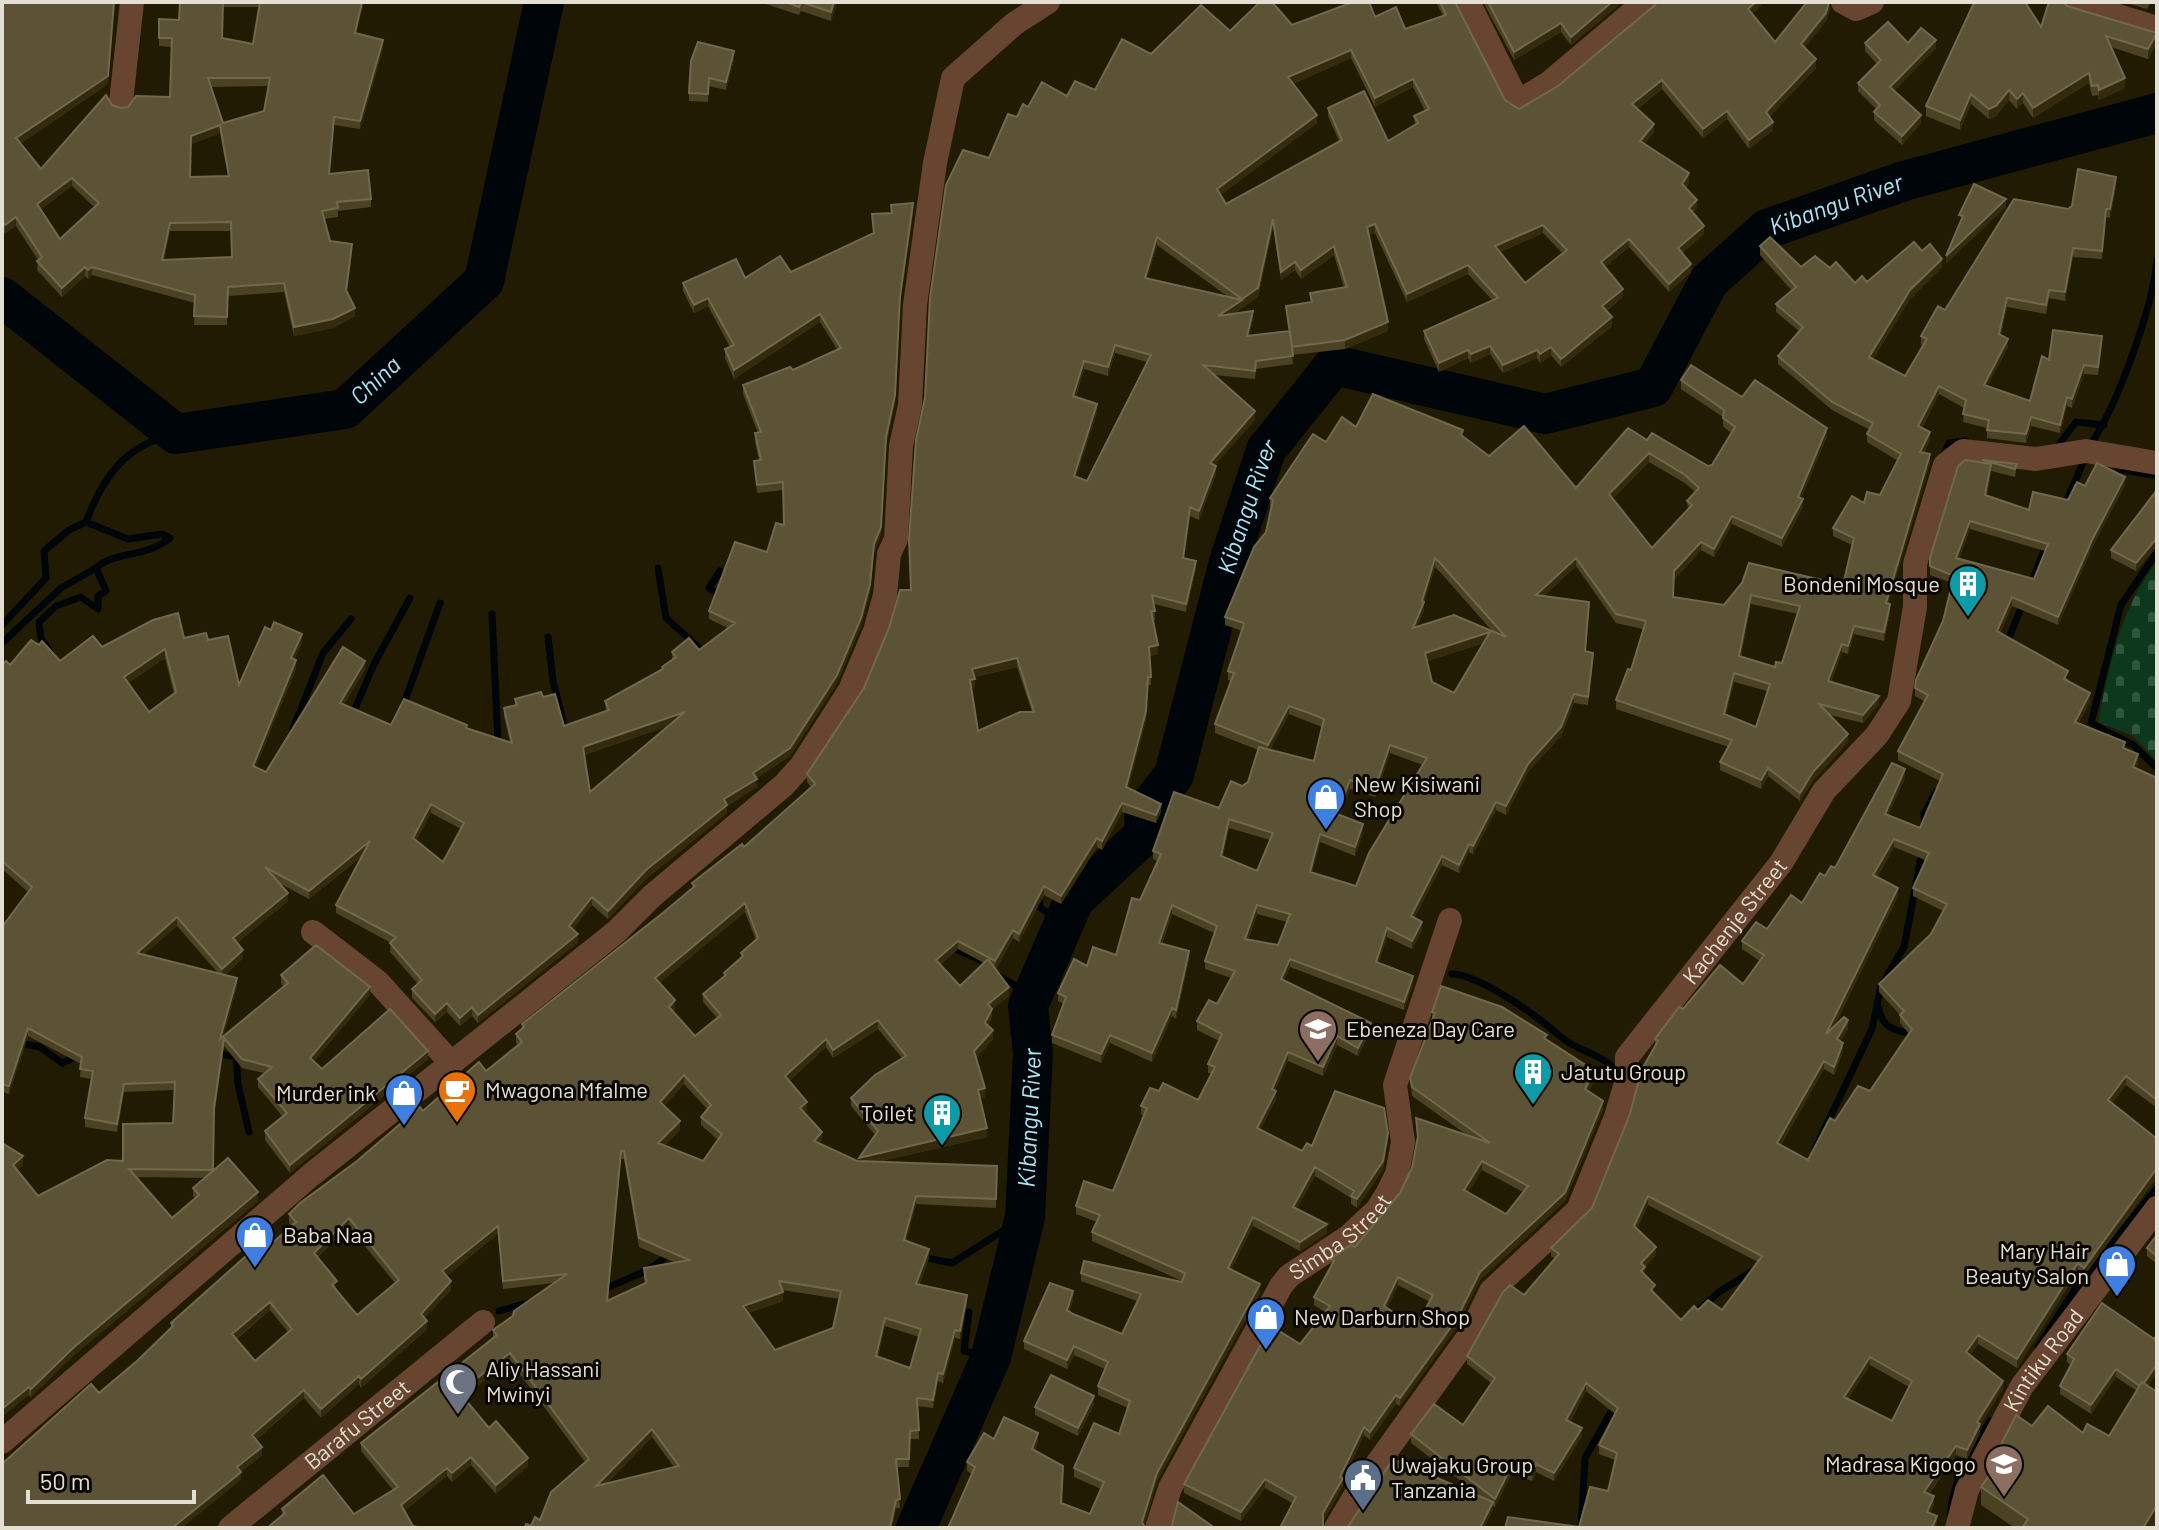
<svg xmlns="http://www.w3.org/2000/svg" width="2159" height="1530" font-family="Barlow,sans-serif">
	<defs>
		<pattern id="cemetery-stones" width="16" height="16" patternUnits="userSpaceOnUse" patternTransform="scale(2)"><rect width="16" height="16" fill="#0c391d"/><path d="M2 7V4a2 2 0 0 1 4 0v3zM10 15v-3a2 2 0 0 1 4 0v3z" fill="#2f553d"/></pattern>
	</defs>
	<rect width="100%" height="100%" fill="#221b03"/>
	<path fill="url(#cemetery-stones)" d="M2157 562V761L2133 736 2098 722C2110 665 2120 608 2157 562Z"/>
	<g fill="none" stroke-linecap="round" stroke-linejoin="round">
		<g stroke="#000509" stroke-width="7">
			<path d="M2090 445C2117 407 2153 307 2157 260"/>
			<path d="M2057 447 2076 422 2104 425"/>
			<path d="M1942 458 1949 443 1966 441"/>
			<path d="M2119 469 2157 476"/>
			<path d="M2064 507 2086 456"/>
			<path d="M86 522 128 539 162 534 170 538C146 558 114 551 96 568"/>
			<path d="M2157 552 2121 605 2091 723 2133 745 2157 768"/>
			<path d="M658 568 666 618 706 654"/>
			<path d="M2029 588 2047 544"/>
			<path d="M717 593 709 588 720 571"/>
			<path d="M492 614 498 743"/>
			<path d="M2 625 46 578 44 551 69 530 86 522C103 476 126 444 176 434"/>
			<path d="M548 637 553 681 566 733"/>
			<path d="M2 643 61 588 96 568 106 591 98 596V609L81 597 56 606 39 622 41 638 50 652"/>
			<path d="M2007 643 2023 603"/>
			<path d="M403 706 440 603"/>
			<path d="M352 716 374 664 410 598"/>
			<path d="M293 729 323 653 351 619"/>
			<path d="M1925 828 1924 814 1936 792"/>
			<path d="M1034 898 1040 902 1039 907 1063 924"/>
			<path d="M952 947 980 960"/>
			<path d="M995 974 1032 995"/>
			<path d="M1452 974C1481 975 1540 1018 1561 1037 1578 1052 1607 1054 1618 1075"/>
			<path d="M1877 1002C1883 1035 1896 1026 1917 1038"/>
			<path d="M2 1035 13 1042 40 1047 62 1063 77 1056"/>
			<path d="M216 1053 236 1057 238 1084 249 1132"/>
			<path d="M1815 1149 1872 1029 1881 986 1904 947 1922 852"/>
			<path d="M921 1257 952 1263 1025 1217"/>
			<path d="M2078 1285 2157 1188"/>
			<path d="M603 1286 607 1288C629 1277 656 1271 670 1251"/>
			<path d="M499 1311 531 1302"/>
			<path d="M969 1312 964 1351 991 1357"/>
			<path d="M1692 1316 1719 1292 1756 1269"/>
			<path d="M2038 1347 2078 1285 2067 1276"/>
			<path d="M1950 1514C1954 1478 1971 1451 1990 1421"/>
			<path d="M1581 1528 1585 1458 1616 1403"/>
		</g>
		<g stroke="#000509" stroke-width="40">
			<path id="s1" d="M2 297 176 434 345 409 484 281 544 2"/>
			<path id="s2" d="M916 1528 991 1357 1025 1217 1033 1053 1028 1006 1074 900 1145 834 1144 813 1174 775 1230 558 1266 450 1334 365 1545 414 1653 387 1709 281 1767 229 1904 181 2157 113"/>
		</g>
		<g stroke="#674531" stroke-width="24">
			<path d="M1468 2 1518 102 1549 83 1645 2"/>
			<path d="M1843 2 1856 9 1872 2"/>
			<path d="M2072 2 2157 28"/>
			<path d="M121 102 132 2"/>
			<path d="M313 932 378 982 452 1064"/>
			<path d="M2 1442 311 1175 616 932 652 896 784 785 802 765 850 690 875 631 885 595 889 554 896 539 901 446 910 405 915 305 935 163 953 78 1014 24 1048 2"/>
			<path id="s3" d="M230 1528 483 1322"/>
			<path id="s4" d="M1157 1528 1170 1488 1281 1286 1289 1276 1348 1237 1377 1210 1387 1194 1397 1174 1403 1142 1395 1085 1450 920"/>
			<path id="s5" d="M1336 1528 1359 1489 1469 1336 1491 1291 1578 1210 1616 1117 1627 1080V1057L1781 863 1824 791 1877 735 1899 701 1915 607V564L1945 465 1963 451 2036 459 2086 451 2157 463"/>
			<path id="s6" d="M1957 1528 1967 1490 2022 1386 2157 1208"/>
		</g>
	</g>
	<g fill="#4b4223" fill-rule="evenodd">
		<path d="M2 2 108 84 20 144 41 169 112 105 120 108 170 97 172 47 159 46V19L179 20 180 2H364L356 33 383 48 360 129 334 125 329 174 371 199V207L338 211V217L324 219 330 241 352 253 347 292 355 316 333 328 294 336 284 292 228 296 227 325H194L195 303 92 275 88 279 85 276 62 297 37 270 38 260 16 226 5 233 2 229ZM223 7H259L253 44 222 38ZM268 86 264 111 223 123 211 87ZM220 133 228 176 190 177 191 144ZM72 186 94 207 60 239 41 209ZM170 231H231L232 257 164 260Z"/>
		<path d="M760 2H837L831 21 801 11 799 15Z"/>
		<path d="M1436 2H1455L1505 100 1519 109 1558 86 1655 5 1657 2H1764L1752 14 1775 42 1830 9 1826 21 1804 48 1816 68 1769 117 1773 130 1749 149 1727 119 1703 138 1662 89 1637 109 1654 132 1644 144 1689 182 1686 188 1697 209 1693 212 1704 234 1682 253 1691 272 1669 292 1629 247 1605 267 1623 297 1607 311 1612 326 1561 367 1551 355 1540 363 1537 358 1503 373 1490 354 1471 363 1468 358 1439 372 1424 339V331L1492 300 1468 274 1407 302 1375 233 1369 235 1388 331 1345 349 1292 355 1293 364 1256 369 1255 379 1214 375 1255 420 1215 465 1216 474 1199 520 1190 516 1184 559 1196 569 1186 612 1154 604 1155 620H1153L1158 654 1150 656 1151 685H1148L1146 720 1128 788 1161 812 1156 823 1122 812 1102 850 1097 847 1061 904 1044 895 1019 942 1013 938 996 969 1009 996 992 1009V1017L988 1026 993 1039 976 1058 985 1097 980 1098 987 1137 877 1162 997 1166 996 1208 916 1204 906 1241 929 1258 919 1285 967 1303 960 1339 955 1338 943 1383 938 1381 933 1408 918 1406 919 1439H910L909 1467H897L900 1508 531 1526 540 1520 585 1462 510 1361 463 1397 489 1428 528 1466 496 1494 471 1465 452 1482 447 1476 404 1511 413 1526 282 1516V1509L354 1514 393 1490 361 1451V1443L493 1338V1330L553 1283 503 1289 498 1234 446 1276 451 1290 424 1318 427 1329 379 1372 361 1388 359 1384 321 1418 304 1398 256 1440 262 1455 241 1472V1480L99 1393 137 1361 171 1328V1323L261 1253 292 1226 289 1223V1214L423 1111 486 1071 518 1045 516 1043V1034L522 1029V1024L664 912 692 888V883L744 847 811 787 807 782V774L864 688 911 590 989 158 1017 117 1028 107 1067 96 1095 90 1151 54 1230 31 1375 17 1405 29 1443 16ZM1351 58 1375 107 1413 87 1425 111 1414 116 1415 125 1388 141 1328 108V116L1339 141 1226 204 1220 195 1317 123 1293 84ZM1273 227 1281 280 1295 270 1301 279 1334 255 1344 288 1310 293 1311 302 1286 306 1289 331 1249 336 1253 319 1233 314 1258 297ZM1543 233 1563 254 1525 283 1500 252ZM1157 245 1227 296 1147 279ZM1115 353 1147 362 1087 481 1076 477 1097 412 1076 396 1084 369 1108 376ZM1017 667 1032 712 978 731 971 688 975 687 974 677ZM745 912 756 940 741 953V958L724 973V976L703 994V1002L717 1018 695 1036 673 1011 675 1009 659 983ZM958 949 984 963 960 986 940 965ZM878 1029 902 1058 851 1098V1106L875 1135 859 1161H857L819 1143 822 1140 804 1113 807 1110 789 1081 826 1047 833 1058ZM684 1084 707 1109 701 1117V1125L718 1140 703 1161 664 1146 680 1130 664 1106ZM621 1159H624L639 1247 676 1263 644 1268 645 1284 607 1300ZM349 1227 395 1283 357 1315 336 1290 337 1289 318 1257ZM782 1290 840 1299 833 1328 775 1350 748 1313 783 1301ZM270 1310 288 1332 255 1361 237 1339ZM885 1326 919 1337 910 1368 878 1357ZM652 1437 674 1467 607 1483Z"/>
		<path d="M1483 2H1622L1571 45 1561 32 1514 60Z"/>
		<path d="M2123 2H2151L2147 9Z"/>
		<path d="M2067 6 2157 33V43L2148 59 2111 47 2125 88 2099 100 2098 95 2092 96 2089 83 2033 118 2023 103 2017 109 2009 100 1996 116 1989 119 1971 104 1960 130 1926 116V106L2041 27Z"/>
		<path d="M1865 43H1908L1936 48 1894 91 1921 123 1902 145 1874 120V112L1876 109 1858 91V83L1877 64 1865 51Z"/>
		<path d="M734 59 726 90 709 86 708 102 689 101V93Z"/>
		<path d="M2116 186 2110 218 2106 217 2102 259 2073 257 2065 301 2049 298 2046 314 2007 307 2001 335 2008 347 1987 386 2030 401 2049 360 2102 345 2098 375 2084 374 2072 408 2067 406 2060 433 2031 426 2026 443 1987 438V428L1963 422 1964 408 1939 394 1922 428 1930 440 1924 453 1930 462 1888 604 1890 613 1884 641 1854 634 1848 654 1842 652 1831 682 1879 704 1863 723 1830 715 1848 742 1813 781 1800 801 1768 776 1761 789 1720 770V762L1729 747 1616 709V700L1631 670 1643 629 1616 623 1576 566 1544 596 1589 610 1586 651 1593 661 1588 705 1574 703 1561 736 1528 772 1506 815 1496 810 1473 854 1469 852 1459 873 1442 865 1414 918 1422 930 1412 949 1387 937 1378 963 1413 984 1404 1010 1290 967 1284 981 1371 1031 1358 1056 1337 1045 1323 1076 1288 1061 1275 1090 1276 1099 1260 1130 1302 1151 1312 1146 1388 1142 1383 1169 1357 1208 1351 1204V1198L1315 1176 1297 1208 1327 1233 1300 1251 1253 1226 1231 1269 1260 1293 1157 1481 1144 1525 948 1528 972 1474 967 1471V1462L994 1439 1038 1441 1035 1450 1062 1503 1090 1514 1101 1489 1074 1477V1468L1119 1434 1128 1408 1098 1395V1386L1105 1369 1074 1355 1067 1369 1024 1349V1341L1073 1300 1069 1312 1073 1314 1122 1334 1137 1301 1081 1281V1273L1182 1282V1281L1092 1241V1232L1097 1222 1076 1214V1206L1113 1191 1144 1116 1141 1114V1106L1159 1091 1198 1100 1211 1074 1208 1073V1064L1219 1041 1197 1030V1021L1217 1004 1231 978 1205 969V961L1214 933 1172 914 1162 944 1189 959 1176 1019 1172 1016 1152 1062 1110 1043 1101 1063 1052 1043V1035L1064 1004 1058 1001V993L1087 966 1116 955 1157 861 1153 859V851L1219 808 1248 782 1258 750 1215 733V724L1232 681 1228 680V671L1242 631 1225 625V617L1266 532 1271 507 1270 506V498L1326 442 1356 427 1463 436 1489 456 1576 488 1647 440 1708 466 1712 465 1731 433 1723 426V417L1681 389V380L1742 397 1827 436 1801 498 1803 507 1782 547 1732 524 1714 557 1701 550 1674 580V597L1724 605 1742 583 1843 585 1852 545 1833 536V528L1864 503 1880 495 1898 461 1867 442V434L1870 430 1832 410 1778 364V356L1799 331 1776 312V304L1792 291 1760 255V246L1801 267 1830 268 1855 283 1867 282 1922 251 1942 267 1910 299 1873 359 1905 376 1923 346 1921 345V336L1945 310 2068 209ZM1649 462 1685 483 1695 492 1687 501 1688 510 1652 548 1612 499ZM1435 567 1441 573 1493 632 1417 627 1424 610V602ZM1751 604 1798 614 1782 663 1775 667 1741 657ZM1484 643 1454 693 1432 682 1427 661ZM1734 682 1767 691 1756 727 1726 714ZM1289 714 1322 727 1314 761 1270 750ZM1390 753 1423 765 1356 886 1312 872 1320 842 1355 856 1363 833 1340 815 1350 789 1375 797ZM1229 828 1270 840 1257 871 1223 856ZM1257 914 1287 922 1278 945 1248 940Z"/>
		<path d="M913 212 900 304 895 403 886 445 881 535 874 552 870 592 861 626 837 683 790 756 757 778V787L727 806V813L646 879 608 919 592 905 573 929 578 942 478 1023 472 1016 460 1026 447 1012 435 1022 412 998V989L418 984 390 952 391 943 336 913V905L362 856 309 899 279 883 288 901 237 943 243 958 225 975 237 986 223 1037 283 986 281 983V975L370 995 314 1061 322 1069 428 1059 290 1173 265 1140V1131L283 1117 258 1087V1079L264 1073 242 1068 224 1046 214 1116 213 1171 258 1201 73 1356 31 1397 29 1395 2 1143 23 1165 17 1170 38 1196 123 1161 173 1123 174 1090 124 1092 117 1132 85 1127V1118L91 1079 80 1077 81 1064 28 1036 9 1094 2 1092V927L28 892 2 869V665H10L60 661 102 647 184 638 208 640 239 685 302 642 294 660 296 669 255 767 266 772 365 669 344 705 391 725 467 729 510 742 504 716V708L515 705V699L543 697 564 726 606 711 605 701 662 670V667L672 660V652L699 650 728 628 709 619V611L767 552 784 525 783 490 757 493 754 461 759 460 755 442V433H758L743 394V385L793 370 837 349 820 322 734 379 725 358V349L730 347 708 306 694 313 683 291V283L745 278 791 272 873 233 872 214ZM165 658 174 694 149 712 128 683ZM668 726 590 792 584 755ZM431 813 461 829 443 862 416 841ZM177 926 218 973 144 954ZM137 1177 205 1178 193 1188V1196L195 1198 172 1218Z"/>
		<path d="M1982 460 2017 464 2015 477 1991 471 1987 496 2029 510 2068 500 2085 486 2125 485 2092 548 2058 625 2012 606 2000 633 2068 679 2067 681 2090 702 2078 723 2125 749 2138 763 2136 768 2157 778V1108L2126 1085 2112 1103 2157 1139V1177L2084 1276 2078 1271 2017 1368 1978 1344 1970 1355 2003 1389 1980 1425V1433L1967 1459 1956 1455 1929 1494 1934 1504 1930 1513 1937 1524 1579 1527 1608 1491 1615 1460 1599 1454V1445L1615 1414 1586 1391 1570 1422 1582 1436 1554 1481 1536 1472 1532 1481 1512 1473 1495 1507 1493 1506V1510L1482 1497 1411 1443V1434L1463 1425 1491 1383 1467 1364V1356L1524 1295 1555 1259 1551 1256V1248L1592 1208 1630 1114 1655 1046V1039L1683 1009 1743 984 1760 961 1742 949V941L1767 929 1802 903 1825 876 1835 868 1905 778 1888 815 1920 828 1940 781 1898 760V751L1924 701 1915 696V688L1943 621 1952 583 1930 575V558L1982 463ZM1970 529 2045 551 2034 579 1959 559ZM1894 847 1925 860 1913 888V896L1943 911 1931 934 1879 984V992L1900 1015V1023L1909 1034 1870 1091 1835 1121 1808 1160 1781 1145 1824 1069 1834 1075 1843 1051 1840 1041 1848 1029 1834 1027 1898 896 1877 877ZM1648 1205 1758 1262 1722 1310H1698L1681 1320 1655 1294 1645 1275V1267L1656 1255 1637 1229ZM1870 1365 1909 1387 1892 1421 1848 1399Z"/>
		<path d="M2157 490V546L2136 571 2111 558V550Z"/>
		<path d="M1432 1012 1547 1040 1595 1080 1588 1091 1603 1109 1565 1201 1480 1280 1456 1328 1400 1406 1396 1404 1370 1440 1364 1435 1343 1479V1486L1323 1521V1526L1292 1503 1265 1488 1241 1521 1184 1493V1484L1325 1312 1314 1305V1297L1331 1268 1330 1259 1355 1247 1400 1193 1412 1168 1417 1139 1416 1118 1467 1135 1412 1096 1410 1078 1432 1020ZM1482 1170 1523 1192 1506 1214 1468 1192ZM1398 1285 1430 1302 1416 1327 1387 1308Z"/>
		<path d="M2157 1235V1264L2147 1256V1248Z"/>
		<path d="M2067 1354 2157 1372 2148 1386 2157 1392V1523L2154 1528H2015L1981 1505V1487L1992 1472V1462L2032 1426 2109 1436 2137 1391 2116 1377 2091 1414 2060 1394V1386L2071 1365 2067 1362Z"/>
		<path d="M1094 1404 1078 1436 1035 1415V1407Z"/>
	</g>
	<g fill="#342b0e">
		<path d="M114 2 108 84 16 147V138Z"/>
		<path d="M362 2H364L355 37V29Z"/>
		<path d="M834 2H837L831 21V12Z"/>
		<path d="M1612 2H1622L1571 45V37Z"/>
		<path d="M1756 2H1764L1748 18V9Z"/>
		<path d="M1830 2V9L1826 21 1801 53V44Z"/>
		<path d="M1561 23V32L1514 60V52Z"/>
		<path d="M2157 33V43L2148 59V49Z"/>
		<path d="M383 40V48L360 129V121Z"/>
		<path d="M1936 40V48L1890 95V87Z"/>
		<path d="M1351 50V58L1288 86V77Z"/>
		<path d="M734 51V59L726 90V82Z"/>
		<path d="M1816 59V68L1766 121V112Z"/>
		<path d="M2089 73V83L2033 118V108Z"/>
		<path d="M2125 78V88L2099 100V90Z"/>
		<path d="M1413 79V87L1375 107V98Z"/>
		<path d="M1662 80V89L1632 113V104Z"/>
		<path d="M2009 90V100L1996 116 1989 119V109Z"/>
		<path d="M2023 93V103L2017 109V99Z"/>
		<path d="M1971 94V104L1960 130V120Z"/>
		<path d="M1727 111V119L1703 138V129Z"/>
		<path d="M1317 115V123L1217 198V189Z"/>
		<path d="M1921 115V123L1902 145V136Z"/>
		<path d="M1773 122V130L1749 149V140Z"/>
		<path d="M1654 124V132L1640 149V141Z"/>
		<path d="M220 125V133L191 144V136Z"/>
		<path d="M1689 173V182L1682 193V184Z"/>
		<path d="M2116 177V186L2110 218V209Z"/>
		<path d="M72 178V186L37 212V204Z"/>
		<path d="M2006 199V207L1946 264V256Z"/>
		<path d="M1697 200V209L1689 216V208Z"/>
		<path d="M913 203V212L900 304 895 403 886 445 881 535 874 552 870 592 861 626 837 683 790 756 754 780 757 779V787L727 806V813L646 879 608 919V911L646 870 753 773 886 437 900 296Z"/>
		<path d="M16 217V226L5 233V225Z"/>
		<path d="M1273 219V227L1258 297 1242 308V299Z"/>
		<path d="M170 223V231L162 269V260Z"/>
		<path d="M1375 224V233L1367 235V227Z"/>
		<path d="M1543 225V233L1495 254V246Z"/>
		<path d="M1704 226V234L1678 256V248Z"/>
		<path d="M1157 237V245L1145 286V278Z"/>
		<path d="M1629 239V247L1601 271V262Z"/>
		<path d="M1334 246V255L1301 279V270Z"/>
		<path d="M2073 248V257L2065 301V292Z"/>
		<path d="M1942 259V267L1910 299 1869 365V357L1910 290Z"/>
		<path d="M1295 262V270L1281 280V272Z"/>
		<path d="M1691 264V272L1669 292V284Z"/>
		<path d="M1468 265V274L1407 302V294Z"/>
		<path d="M85 267V276L62 297V288Z"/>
		<path d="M92 267V275L88 279V270Z"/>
		<path d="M1623 289V297L1602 315V306Z"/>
		<path d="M708 298V306L694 313V305Z"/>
		<path d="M2007 298V307L1999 342V334Z"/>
		<path d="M1242 300V308L1218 325V316Z"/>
		<path d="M355 308V316L333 328 294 336V327Z"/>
		<path d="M1253 311V319L1247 345V336Z"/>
		<path d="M820 314V322L734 379V370Z"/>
		<path d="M1612 317V326L1561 367V359Z"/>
		<path d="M1388 322V331L1345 349V340Z"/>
		<path d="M2102 336V345L2098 375V367Z"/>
		<path d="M2008 339V347L1984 393V385Z"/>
		<path d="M1115 345V353L1108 376V367Z"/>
		<path d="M1490 346V354L1471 363V354Z"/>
		<path d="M1551 347V355L1540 363V354Z"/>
		<path d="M1468 350V358L1439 372V363Z"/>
		<path d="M1537 350V358L1503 373V365Z"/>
		<path d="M1084 361V369L1073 404V396Z"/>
		<path d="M2084 365V374L2072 408V399Z"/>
		<path d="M1939 386V394L1918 435V426Z"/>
		<path d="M2067 397V406L2060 433V425Z"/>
		<path d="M1097 404V412L1074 484V476Z"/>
		<path d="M1255 411V420L1210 471V463Z"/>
		<path d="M2031 417V426L2026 443V434Z"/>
		<path d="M1827 428V436L1798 505V497Z"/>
		<path d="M1930 432V440L1920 461V452Z"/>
		<path d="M1649 453V462L1609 503V494Z"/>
		<path d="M1930 454V462L1886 612V603Z"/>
		<path d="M1991 464V473L1985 504V495Z"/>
		<path d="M1216 466V474L1199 520V511Z"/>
		<path d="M2125 477V485L2092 548 2058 625V617L2092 540Z"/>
		<path d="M1803 499V507L1782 547V538Z"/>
		<path d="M1190 507V516L1183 567V558Z"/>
		<path d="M1732 516V524L1714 557V549Z"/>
		<path d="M1970 521V529L1956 566V558Z"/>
		<path d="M2157 538V546L2136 571V563Z"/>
		<path d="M1701 542V550L1674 580V571Z"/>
		<path d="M1435 558V567L1423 606 1424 602V610L1413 637V628Z"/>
		<path d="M1576 558V566L1536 604V595Z"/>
		<path d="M1196 561V569L1186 612V604Z"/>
		<path d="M1751 595V604L1739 665V656Z"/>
		<path d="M2012 597V606L1997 640V631Z"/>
		<path d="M1890 604V613L1884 641V632Z"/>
		<path d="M1854 626V634L1848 654V646Z"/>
		<path d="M1490 632V641L1425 662V653Z"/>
		<path d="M302 634V642L291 667V658Z"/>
		<path d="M1842 644V652L1828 689V681Z"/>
		<path d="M1158 645V654L1149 656V647Z"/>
		<path d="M165 649V658L124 686V677Z"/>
		<path d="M1593 653V661L1588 705V697Z"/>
		<path d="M1017 658V667L972 677V669Z"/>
		<path d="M296 660V669L253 774V766Z"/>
		<path d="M365 661V669L340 712V703Z"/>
		<path d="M1734 673V682L1724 722V714Z"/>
		<path d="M1148 677 1146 720 1126 796V787Z"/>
		<path d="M975 679V687L970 688V680Z"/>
		<path d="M2090 693V702L2075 730V722Z"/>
		<path d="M1574 694V703L1561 736 1528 772 1506 815V806L1528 764Z"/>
		<path d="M1879 696V704L1863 723V715Z"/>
		<path d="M1289 706V714L1268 754V745Z"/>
		<path d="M685 712V721L583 755V747Z"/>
		<path d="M1848 734V742L1813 781 1800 801V793L1813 772Z"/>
		<path d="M1390 745V753L1375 797V789Z"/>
		<path d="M2138 754V763L2133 775V767Z"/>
		<path d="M1768 768V776L1761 789V780Z"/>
		<path d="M1905 769V778L1885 822V814Z"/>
		<path d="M1350 780V789L1337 823V814Z"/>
		<path d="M1496 802V810L1473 854V846Z"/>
		<path d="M1122 803V812L1102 850V841Z"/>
		<path d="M431 804V813L413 847V838Z"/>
		<path d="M1161 804V812L1156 823V815Z"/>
		<path d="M1229 819V828L1221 864V856Z"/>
		<path d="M1363 824V833L1355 856V847Z"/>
		<path d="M1320 834V842L1310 880V872Z"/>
		<path d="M1097 838V847L1061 904V896Z"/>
		<path d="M1894 839V847L1873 883V875Z"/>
		<path d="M370 841V849L309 899V891Z"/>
		<path d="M1469 844V852L1459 873V865Z"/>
		<path d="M1442 856V865L1411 925V916Z"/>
		<path d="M1044 886V895L1019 942V934Z"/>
		<path d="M1898 888V896L1826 1043V1034Z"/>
		<path d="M288 893V901L233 946V938Z"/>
		<path d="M592 897V905L569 934V926Z"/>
		<path d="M745 903V912L655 987V978Z"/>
		<path d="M1172 905V914L1159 952V943Z"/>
		<path d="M1257 905V914L1245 948V939Z"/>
		<path d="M177 917V926L137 961V953Z"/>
		<path d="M1422 922V930L1412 949V941Z"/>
		<path d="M1387 928V937L1376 971V962Z"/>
		<path d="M1013 930V938L995 970V961Z"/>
		<path d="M578 934V942L478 1023V1015Z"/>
		<path d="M958 941V949L936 968V960Z"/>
		<path d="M243 950V958L222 977V969Z"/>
		<path d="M1189 951V959L1176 1019V1010Z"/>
		<path d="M1290 959V967L1281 988V979Z"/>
		<path d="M1413 976V984L1404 1010V1002Z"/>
		<path d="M237 978V986L220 1048V1039Z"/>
		<path d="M370 987V995L310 1066V1058Z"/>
		<path d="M1009 987V996L988 1013V1004Z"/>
		<path d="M675 1000V1009L669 1015V1007Z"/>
		<path d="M447 1003V1012L435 1022V1014Z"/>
		<path d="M472 1007V1016L460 1026V1018Z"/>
		<path d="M1172 1008V1016L1152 1062V1053Z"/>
		<path d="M992 1009V1017L985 1031V1023Z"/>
		<path d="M878 1020V1029L833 1058V1050Z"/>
		<path d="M1848 1020V1029L1837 1048V1039Z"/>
		<path d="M1371 1023V1031L1358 1056V1048Z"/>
		<path d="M28 1028V1036L9 1094V1086Z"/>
		<path d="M993 1030V1039L974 1060V1051Z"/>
		<path d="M1110 1035V1043L1101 1063V1054Z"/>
		<path d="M1337 1036V1045L1323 1076V1067Z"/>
		<path d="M224 1038V1046L214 1116V1108Z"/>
		<path d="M826 1039V1047L785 1084V1076Z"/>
		<path d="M1843 1043V1051L1834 1075V1067Z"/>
		<path d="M428 1051V1059L290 1173V1165Z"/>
		<path d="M1288 1052V1061L1272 1097V1089Z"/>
		<path d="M1824 1061V1069L1777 1151V1143Z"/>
		<path d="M1595 1071V1080L1585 1098V1089Z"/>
		<path d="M684 1075V1084L660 1111V1102Z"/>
		<path d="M2126 1076V1085L2108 1108V1100Z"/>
		<path d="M124 1084V1092L117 1132V1124Z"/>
		<path d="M985 1088V1097L978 1099V1090Z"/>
		<path d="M1276 1091V1099L1257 1136V1128Z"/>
		<path d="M1603 1101V1109L1565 1201 1480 1280 1456 1328 1400 1406V1398L1480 1272Z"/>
		<path d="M807 1102V1110L800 1117V1108Z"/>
		<path d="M680 1121V1130L658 1152V1143Z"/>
		<path d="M987 1128V1137L859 1166V1158Z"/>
		<path d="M822 1132V1140L814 1149V1141Z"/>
		<path d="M1388 1133V1142L1383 1169 1357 1208V1199Z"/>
		<path d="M621 1151V1159L607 1309V1301Z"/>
		<path d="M23 1156V1165L13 1173V1165Z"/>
		<path d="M1482 1161V1170L1464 1198V1190Z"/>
		<path d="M1315 1167V1176L1293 1215V1207Z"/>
		<path d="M2157 1168V1177L2084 1276V1268Z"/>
		<path d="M258 1192V1201L73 1356 31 1397V1389L73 1348Z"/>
		<path d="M916 1196V1204L904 1248V1240Z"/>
		<path d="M1648 1196V1205L1634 1235V1226Z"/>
		<path d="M1253 1217V1226L1228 1276V1268Z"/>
		<path d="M349 1218V1227L314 1261V1253Z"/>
		<path d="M1327 1224V1233L1300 1251V1242Z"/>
		<path d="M498 1226V1234L442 1280V1271Z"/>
		<path d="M1656 1247V1255L1645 1267V1275L1641 1280V1263Z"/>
		<path d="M929 1249V1258L916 1292V1284Z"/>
		<path d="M2078 1263V1271L2017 1368V1359Z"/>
		<path d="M1398 1277V1285L1384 1315V1306Z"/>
		<path d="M451 1281V1290L421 1322V1314Z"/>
		<path d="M1260 1284V1293L1157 1481 1143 1528 1142 1522 1157 1473Z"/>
		<path d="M1073 1291V1300L1067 1318V1310Z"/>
		<path d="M783 1292V1301L743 1315V1306Z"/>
		<path d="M967 1295V1303L960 1339V1331Z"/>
		<path d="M270 1302V1310L232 1342V1334Z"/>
		<path d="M885 1318V1326L876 1365V1356Z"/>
		<path d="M427 1321V1329L361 1388V1379Z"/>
		<path d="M955 1330V1338L943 1383V1374Z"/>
		<path d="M1978 1335V1344L1966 1361V1352Z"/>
		<path d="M1074 1346V1355L1067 1369V1360Z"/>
		<path d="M510 1353V1361L459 1400V1392Z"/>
		<path d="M1870 1357V1365L1844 1405V1397Z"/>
		<path d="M2157 1364V1372L2142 1395V1387Z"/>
		<path d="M2116 1369V1377L2091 1414V1405Z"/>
		<path d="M938 1373V1381L933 1408V1400Z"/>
		<path d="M359 1376V1384L321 1418V1409Z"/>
		<path d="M2003 1381V1389L1980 1425V1433L1967 1459V1450L1977 1422Z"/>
		<path d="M1586 1383V1391L1566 1428V1420Z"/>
		<path d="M29 1387V1395L2 1417V1409Z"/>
		<path d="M304 1390V1398L252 1443V1435Z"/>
		<path d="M1396 1395V1404L1370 1440V1432Z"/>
		<path d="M1094 1396V1404L1078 1436V1428Z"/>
		<path d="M1364 1427V1435L1343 1479V1486L1323 1521V1513Z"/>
		<path d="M1582 1428V1436L1554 1481V1473Z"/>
		<path d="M652 1429V1437L596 1494V1486Z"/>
		<path d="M1038 1433V1441L1032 1457V1449Z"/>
		<path d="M1956 1446V1455L1924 1500V1492Z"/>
		<path d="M262 1447V1455L241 1472V1480L182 1528H172L237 1467Z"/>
		<path d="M471 1457V1465L452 1482V1473Z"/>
		<path d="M528 1458V1466L496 1494V1485Z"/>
		<path d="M1536 1464V1472L1532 1481V1472Z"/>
		<path d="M1512 1465V1473L1495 1507V1499Z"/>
		<path d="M447 1468V1476L401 1514V1505Z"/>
		<path d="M1265 1479V1488L1241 1521V1512Z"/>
		<path d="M1934 1496V1504L1927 1520V1512Z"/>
		<path d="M896 1500V1508L892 1528H890Z"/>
		<path d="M1493 1502V1510L1484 1528H1480Z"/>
		<path d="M2157 1505V1523L2154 1528H2143Z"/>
		<path d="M1937 1516V1524L1936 1528H1932Z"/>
	</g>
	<g fill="#5c5336" stroke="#71694e" stroke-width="2" fill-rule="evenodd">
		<path d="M2 2H114L108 76 16 138 41 169 106 95 112 105 120 108 128 107 136 96 170 97 172 38H159V19L179 20 180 2H223L222 38 253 44 260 2H362L355 33 383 40 360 121 334 117 329 174 368 170 371 199 337 202 338 208 322 211 330 241 352 244 346 290 355 308 333 319 294 327 284 283 228 287 227 317 194 316 195 295 92 267 88 270 85 267 62 288 37 261 42 257 16 217 5 225 2 220ZM208 78H270L264 111 223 123ZM220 125 229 176 190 177 191 136ZM72 178 99 203 60 239 37 204ZM231 222 232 257 162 260 170 223Z"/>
		<path d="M785 2H801L799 7Z"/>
		<path d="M801 2H834L831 12Z"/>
		<path d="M1260 2H1272L1292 25 1353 2H1369L1375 17 1396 7 1405 29 1446 15 1440 2H1455L1505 100 1519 109 1558 86 1655 5 1657 2H1756L1748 9 1775 42 1807 2H1829L1826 13 1801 44 1816 59 1766 112 1773 122 1749 140 1727 111 1703 129 1662 80 1632 104 1654 124 1640 141 1689 173 1682 184 1697 200 1689 208 1704 226 1678 248 1691 264 1669 284 1629 239 1601 262 1623 289 1602 306 1612 317 1561 359 1551 347 1540 354 1537 350 1503 365 1490 346 1471 354 1468 350 1439 363 1424 331 1498 298 1468 265 1407 294 1375 224 1367 227 1388 322 1345 340 1292 347 1286 306 1312 302 1310 293 1347 287 1334 246 1301 270 1295 262 1281 272 1273 219 1258 288 1242 299 1157 237 1145 278 1242 300 1218 316 1253 311 1247 336 1290 331 1293 356 1256 361 1255 371 1203 365 1255 411 1210 463 1216 466 1199 511 1190 507 1183 558 1196 561 1186 604 1152 595 1155 611H1151L1158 645 1149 647 1151 677H1148L1146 711 1126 787 1161 804 1156 815 1122 803 1102 841 1097 838 1061 896 1044 886 1019 934 1013 930 995 961 958 941 936 960 960 986 988 959 1009 987 988 1004 992 1009 985 1023 993 1030 974 1051 985 1088 978 1090 987 1128 859 1158 878 1131 851 1098 875 1075 906 1056 878 1020 833 1050 826 1039 785 1076 807 1102 800 1108 822 1132 814 1141 857 1161 997 1166 996 1199 916 1196 904 1240 929 1249 916 1284 967 1295 960 1331 955 1330 943 1374 938 1373 933 1400 917 1398 919 1430 910 1431 909 1459H896L900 1499 896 1500 890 1528H525L526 1524 531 1526 535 1517 540 1520 551 1492 589 1459 510 1353 459 1392 489 1428 496 1421 528 1458 496 1485 471 1457 452 1473 447 1468 401 1505 413 1526 422 1528H267L285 1513 282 1509 323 1475 354 1514 398 1487 361 1443 497 1335 493 1330 513 1316 514 1311 567 1274 503 1281 498 1226 442 1271 451 1281 421 1314 427 1321 361 1379 359 1376 321 1409 304 1390 252 1435 262 1447 237 1467 241 1472 172 1528H2V1464L91 1384 99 1393 137 1361 173 1326 171 1323 256 1247 261 1253 296 1222 289 1214 300 1203 357 1161 420 1107 423 1111 479 1062 486 1071 522 1042 516 1034 524 1027 522 1024 664 912 695 886 692 883 742 844 744 847 815 784 807 774 864 688 889 628 900 590H911L909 539 916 440 925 398 930 298 946 185 963 150 989 158 1008 114 1017 117 1023 104 1028 107 1042 82 1067 96 1075 81 1095 90 1122 39 1151 54 1201 5 1230 31ZM1351 50 1375 98 1413 79 1429 109 1414 116 1418 123 1388 141 1364 91 1328 108 1342 140 1226 204 1217 189 1317 115 1288 77ZM1543 225 1567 250 1525 283 1495 246ZM1115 345 1151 355 1087 481 1074 476 1097 404 1073 396 1084 361 1108 367ZM1017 658 1034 712H1020L978 731 970 680 975 679 972 669ZM745 903 758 938 741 953 743 956 724 973 726 975 703 994 721 1015 695 1036 669 1007 675 1000 655 978ZM684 1075 711 1105 701 1117 722 1134 703 1161 658 1143 680 1121 660 1102ZM621 1151H624L639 1238 689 1260 644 1268 646 1283 607 1301ZM349 1218 399 1280 357 1315 332 1285 337 1281 314 1253ZM779 1281 841 1291 833 1328 775 1350 743 1306 783 1292ZM270 1302 292 1329 255 1361 232 1334ZM885 1318 921 1329 910 1368 876 1356ZM652 1429 679 1466 596 1486Z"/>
		<path d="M1488 2H1612L1571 37 1561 23 1514 52Z"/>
		<path d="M1977 2H2025L2041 27 2049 2H2063L2067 6 2157 33 2148 49 2106 36 2125 78 2099 90 2098 85 2092 86 2089 73 2033 108 2023 93 2017 99 2009 90 1996 106 1989 109 1971 94 1960 120 1926 106 1973 5Z"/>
		<path d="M1888 22 1908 43 1921 28 1936 40 1890 87 1921 115 1902 136 1874 112 1880 105 1858 83 1881 60 1865 43Z"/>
		<path d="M698 42 734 51 726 82 709 78 708 94 689 93 691 61Z"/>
		<path d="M2078 169 2116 177 2110 209H2106L2102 251 2073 248 2065 292 2049 290 2046 305 2007 298 1999 334 2008 339 1984 385 2030 401 2042 356 2049 360 2053 330 2102 336 2098 367 2084 365 2072 399 2067 397 2060 425 2031 417 2026 434 1987 430 1989 420 1963 414 1966 400 1939 386 1918 426 1930 432 1920 452 1930 454 1886 603 1890 604 1884 632 1854 626 1848 646 1842 644 1828 681 1879 696 1863 715 1819 704 1848 734 1813 772 1800 793 1768 768 1761 780 1720 762 1732 740 1616 700 1628 669 1631 670 1646 621 1616 614 1576 558 1536 595 1589 602 1585 651 1593 653 1588 697 1574 694 1561 727 1528 764 1506 806 1496 802 1473 846 1469 844 1459 865 1442 856 1411 916 1422 922 1412 941 1387 928 1376 962 1413 976 1404 1002 1290 959 1281 979 1371 1023 1358 1048 1337 1036 1323 1067 1288 1052 1272 1089 1276 1091 1257 1128 1302 1151 1307 1143 1312 1146 1335 1091 1384 1108 1388 1133 1383 1161 1357 1199 1351 1196 1354 1191 1315 1167 1293 1207 1327 1224 1300 1242 1253 1217 1228 1268 1260 1284 1157 1473 1142 1522 1145 1528H948L975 1467 967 1462 984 1433 994 1439 1004 1417 1038 1433 1032 1449 1063 1466 1061 1503 1090 1514 1104 1482 1074 1468 1094 1423 1119 1434 1130 1401 1098 1386 1108 1362 1074 1346 1067 1360 1024 1341 1050 1283 1073 1291 1067 1310 1073 1314 1122 1334 1141 1294 1081 1273 1084 1261 1182 1282 1185 1273 1092 1232 1100 1215 1076 1206 1084 1181 1113 1191 1147 1108 1141 1106 1150 1088 1159 1091 1163 1083 1198 1100 1215 1067 1208 1064 1222 1034 1197 1021 1209 1000 1217 1004 1235 971 1205 961 1217 926 1172 905 1159 943 1189 951 1176 1010 1172 1008 1152 1053 1110 1035 1101 1054 1052 1035 1066 997 1058 993 1074 959 1087 966 1093 947 1116 955 1132 898 1140 900 1161 854 1153 851 1174 792 1219 808 1231 781 1242 786 1248 782 1259 747 1314 761 1324 719 1309 713 1289 706 1268 745 1215 724 1234 673 1228 671 1243 627 1244 623 1225 617 1254 547 1266 532 1273 500 1270 498 1313 434 1326 442 1342 417 1356 427 1373 394 1463 430 1461 435 1489 456 1524 426 1576 488 1628 428 1647 440 1652 433 1708 466 1712 465 1735 427 1723 418 1724 410 1681 380 1691 365 1742 397 1755 380 1827 428 1798 497 1803 499 1782 538 1732 516 1714 549 1701 542 1674 571 1673 597 1724 605 1742 583 1749 563 1843 585 1854 538 1833 528 1852 496 1864 503 1867 492 1880 495 1901 454 1867 434 1873 423 1832 402 1778 356 1803 327 1776 304 1796 287 1760 246 1770 237 1801 267 1815 256 1830 268 1836 262 1855 283 1862 276 1867 282 1914 242 1922 251 1930 244 1942 259 1910 290 1869 357 1905 376 1927 339 1921 336 1938 306 1945 310 2014 199 2068 209 2072 206ZM1649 453 1685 475 1699 488 1687 501 1692 505 1652 548 1609 494ZM1435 558 1441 564 1506 637 1454 615 1413 628 1424 602 1422 601ZM1751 595 1800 606 1782 663 1776 662 1775 667 1739 656ZM1490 632 1454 693 1432 682 1425 653ZM1734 673 1770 684 1756 727 1724 714ZM1390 745 1427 758 1369 853 1356 886 1310 872 1320 834 1355 847 1363 824 1337 814 1350 780 1375 789ZM1229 819 1273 833 1257 871 1221 856ZM1257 905 1290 914 1278 945 1245 939Z"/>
		<path d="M1974 184 2006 199 1946 256 1963 216 1959 215Z"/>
		<path d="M913 203 900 296 895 395 886 437 881 527 874 544 870 584 861 618 837 675 790 748 753 773 757 779 724 799 727 805 646 870 608 911 592 897 569 926 578 934 478 1015 472 1007 460 1018 447 1003 435 1014 412 989 422 980 390 943 396 937 336 905 370 841 309 891 265 867 288 893 233 938 243 950 222 969 177 917 137 953 237 978 220 1039 288 983 281 975 316 945 370 987 310 1058 322 1069 390 1009 428 1051 290 1165 265 1131 287 1113 258 1079 272 1067 242 1059 224 1038 214 1108 213 1170 129 1169 172 1218 199 1195 193 1188 228 1158 258 1192 73 1348 31 1389 29 1387 2 1409V1143L23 1156 13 1165 38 1196 107 1160 123 1161V1124L173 1123 175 1082 124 1084 117 1124 85 1118 93 1071 80 1069 82 1057 28 1028 9 1086 2 1084V927L32 887 2 861V665L6 661 10 665 31 640 39 645 42 641 60 661 93 636 102 647 153 620 178 613 184 638 206 633 208 640 228 636 239 685 265 627 271 630 274 622 302 634 291 658 296 660 253 766 266 772 343 647 365 661 340 703 391 725 404 699 467 725 466 728 512 743 504 708 517 705 515 699 541 692 543 697 555 694 564 726 609 710 605 701 663 669 662 667 676 657 672 652 689 638 699 650 735 623 709 611 735 542 767 552 776 523 784 525 783 482 757 485 754 461 761 460 755 433 761 432 743 385 790 367 793 370 841 348 820 314 734 370 725 349 734 345 708 298 694 305 683 283 736 259 745 278 780 256 791 272 874 233 872 214 892 213 891 205ZM165 649 176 692 149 712 124 677ZM685 712 590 792 583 747ZM431 804 464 823 443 862 413 838Z"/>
		<path d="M1965 460 1991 464 1985 495 2029 510 2033 492 2068 500 2077 482 2085 486 2097 463 2125 477 2092 540 2058 617 2012 597 1997 631 2068 671 2064 679 2090 693 2075 722 2125 742 2123 748 2138 754 2133 767 2157 778V1100L2126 1076 2108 1100 2157 1139V1168L2084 1268 2078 1263 2017 1359 1978 1335 1966 1352 2003 1381 1977 1422 1980 1424 1967 1450 1956 1446 1924 1492 1934 1496 1927 1512 1937 1516 1932 1528H1505L1508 1517 1579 1527 1590 1487 1608 1491 1617 1453 1599 1445 1618 1408 1586 1383 1566 1420 1582 1428 1554 1473 1536 1464 1532 1472 1512 1465 1495 1499 1411 1434 1434 1404 1463 1425 1495 1378 1467 1356 1503 1292 1510 1285 1524 1295 1559 1254 1551 1248 1592 1208 1630 1114 1642 1069 1658 1041 1655 1039 1679 1007 1683 1009 1720 965 1743 984 1764 955 1742 941 1756 922 1767 929 1791 895 1802 903 1820 873 1825 876 1831 866 1835 868 1892 763 1905 769 1885 814 1920 828 1943 774 1898 751 1928 695 1915 688 1916 680 1943 621 1954 576 1930 566V558L1958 466ZM1970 521 2048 544 2034 579 1956 558ZM1894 839 1929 853 1913 888 1947 904 1931 934 1879 984 1904 1011 1900 1015 1912 1029 1870 1091 1858 1086 1835 1121 1830 1118 1808 1160 1777 1143 1824 1061 1834 1067 1843 1043 1837 1039 1848 1020 1844 1017 1826 1034 1898 888 1873 875ZM1648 1196 1762 1256 1722 1310 1708 1300 1698 1310 1694 1306 1681 1320 1651 1290 1655 1285 1641 1271 1645 1267 1641 1263 1656 1247 1634 1226ZM1870 1357 1912 1381 1892 1421 1844 1397Z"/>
		<path d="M1982 460 2017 464 2015 469Z"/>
		<path d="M2157 490V538L2136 563 2111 550Z"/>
		<path d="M1441 986 1502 1007 1547 1035 1544 1038 1595 1071 1585 1089 1603 1101 1565 1193 1480 1272 1456 1320 1400 1398 1396 1395 1370 1432 1364 1427 1340 1477 1343 1478 1323 1513V1526L1324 1528H1280L1296 1497 1265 1479 1241 1512 1184 1484 1271 1326 1300 1344 1330 1306 1314 1297 1334 1261 1330 1259 1351 1245 1355 1247 1400 1193 1412 1168 1418 1136 1416 1118 1490 1143 1412 1087 1410 1078 1435 1013 1432 1012ZM1482 1161 1528 1186 1506 1214 1464 1190ZM1398 1277 1433 1295 1416 1327 1384 1306Z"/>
		<path d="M2157 1235V1256L2147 1248Z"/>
		<path d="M2102 1303 2154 1339 2157 1335V1364L2144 1383 2142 1382 2140 1386 2116 1369 2091 1405 2060 1386 2074 1359 2067 1354Z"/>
		<path d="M1051 1375 1094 1396 1078 1428 1035 1407Z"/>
		<path d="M2142 1382 2157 1392V1505L2143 1528H2022L2028 1519 1981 1487 1996 1466 1992 1462 2016 1415 2032 1426 2048 1406 2083 1433 2087 1424 2109 1436Z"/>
		<path d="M1393 1459 1493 1502 1480 1528H1347Z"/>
		<path d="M1178 1502 1212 1526 1211 1528H1171Z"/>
	</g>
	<defs>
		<symbol id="building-pin" viewBox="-11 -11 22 30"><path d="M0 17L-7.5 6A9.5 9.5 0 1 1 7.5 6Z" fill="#0f9aa8" stroke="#090601"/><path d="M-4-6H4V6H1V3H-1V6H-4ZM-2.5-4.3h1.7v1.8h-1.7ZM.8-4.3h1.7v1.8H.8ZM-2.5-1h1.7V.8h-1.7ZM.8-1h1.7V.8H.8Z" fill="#fff"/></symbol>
		<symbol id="shop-pin" viewBox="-11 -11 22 30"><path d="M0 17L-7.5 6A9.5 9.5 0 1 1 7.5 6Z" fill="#3f7fe0" stroke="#090601"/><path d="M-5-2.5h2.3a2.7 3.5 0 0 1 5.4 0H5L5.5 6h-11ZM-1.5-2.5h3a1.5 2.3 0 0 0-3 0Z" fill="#fff"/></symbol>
		<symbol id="school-pin" viewBox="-11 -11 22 30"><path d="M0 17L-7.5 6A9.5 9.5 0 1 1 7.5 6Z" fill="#8d6e63" stroke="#090601"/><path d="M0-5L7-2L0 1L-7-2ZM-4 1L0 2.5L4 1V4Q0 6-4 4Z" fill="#fff"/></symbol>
		<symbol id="cafe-pin" viewBox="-11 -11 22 30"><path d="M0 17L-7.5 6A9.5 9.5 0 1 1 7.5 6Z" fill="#e8710a" stroke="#090601"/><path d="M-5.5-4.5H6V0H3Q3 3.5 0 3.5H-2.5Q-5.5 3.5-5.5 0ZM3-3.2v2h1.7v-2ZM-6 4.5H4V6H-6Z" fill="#fff"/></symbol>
		<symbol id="mosque-pin" viewBox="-11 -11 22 30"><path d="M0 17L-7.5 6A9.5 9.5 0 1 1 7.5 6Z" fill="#6b7280" stroke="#090601"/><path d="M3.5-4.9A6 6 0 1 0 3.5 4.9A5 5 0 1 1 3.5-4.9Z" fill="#fff"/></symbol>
		<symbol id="civic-pin" viewBox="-11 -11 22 30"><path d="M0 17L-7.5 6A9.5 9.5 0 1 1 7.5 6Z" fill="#5c6f8a" stroke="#090601"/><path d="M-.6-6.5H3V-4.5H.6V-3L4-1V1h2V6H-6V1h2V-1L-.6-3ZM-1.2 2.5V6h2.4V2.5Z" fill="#fff"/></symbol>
	</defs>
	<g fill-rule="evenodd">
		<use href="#building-pin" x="1946" y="562" width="44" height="60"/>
		<use href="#shop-pin" x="1304" y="775" width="44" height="60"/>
		<use href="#school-pin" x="1296" y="1007" width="44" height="60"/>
		<use href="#building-pin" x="1511" y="1050" width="44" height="60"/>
		<use href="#cafe-pin" x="435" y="1068" width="44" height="60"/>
		<use href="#shop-pin" x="382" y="1071" width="44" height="60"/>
		<use href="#building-pin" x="920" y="1091" width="44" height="60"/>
		<use href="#shop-pin" x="233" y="1213" width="44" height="60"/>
		<use href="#shop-pin" x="2095" y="1242" width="44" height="60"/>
		<use href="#shop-pin" x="1244" y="1295" width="44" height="60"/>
		<use href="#mosque-pin" x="436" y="1360" width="44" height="60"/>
		<use href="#school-pin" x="1982" y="1442" width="44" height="60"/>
		<use href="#civic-pin" x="1341" y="1456" width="44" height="60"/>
	</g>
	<g text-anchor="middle" stroke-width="6" stroke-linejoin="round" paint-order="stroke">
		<g font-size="22" fill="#e4e0d1" stroke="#090601" text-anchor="start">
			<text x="1940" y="592" text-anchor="end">Bondeni Mosque</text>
			<text x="1354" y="792">New Kisiwani<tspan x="1354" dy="25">Shop</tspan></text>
			<text x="1346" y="1037">Ebeneza Day Care</text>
			<text x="1561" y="1080">Jatutu Group</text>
			<text x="485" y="1098">Mwagona Mfalme</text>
			<text x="376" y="1101" text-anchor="end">Murder ink</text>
			<text x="914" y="1121" text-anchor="end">Toilet</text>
			<text x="283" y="1243">Baba Naa</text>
			<text x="2089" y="1259" text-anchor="end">Mary Hair<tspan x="2089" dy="25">Beauty Salon</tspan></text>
			<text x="1294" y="1325">New Darburn Shop</text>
			<text x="486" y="1377">Aliy Hassani<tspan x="486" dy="25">Mwinyi</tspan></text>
			<text x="1976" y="1472" text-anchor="end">Madrasa Kigogo</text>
			<text x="1391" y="1473">Uwajaku Group<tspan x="1391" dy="25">Tanzania</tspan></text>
		</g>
		<g font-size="22" fill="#e4e0d1" stroke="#090601">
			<text dy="8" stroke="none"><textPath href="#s5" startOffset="738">Kachenje Street</textPath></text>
			<text dy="8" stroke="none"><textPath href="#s4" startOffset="350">Simba Street</textPath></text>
			<text dy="8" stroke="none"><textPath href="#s6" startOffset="190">Kintiku Road</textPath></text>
			<text dy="8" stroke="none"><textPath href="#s3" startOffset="164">Barafu Street</textPath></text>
		</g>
		<g font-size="24" font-style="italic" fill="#ace4f6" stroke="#090601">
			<text dy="8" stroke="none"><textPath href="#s2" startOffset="1870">Kibangu River</textPath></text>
			<text dy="8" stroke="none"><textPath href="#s1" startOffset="434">China</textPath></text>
			<text dy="8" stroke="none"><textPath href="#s2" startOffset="1102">Kibangu River</textPath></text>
			<text dy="8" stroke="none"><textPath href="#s2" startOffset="430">Kibangu River</textPath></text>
		</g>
	</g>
	<rect width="2159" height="1530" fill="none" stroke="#e4e0d1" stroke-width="8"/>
	<path d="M28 1490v12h166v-12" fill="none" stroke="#e4e0d1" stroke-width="4"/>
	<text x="40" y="1490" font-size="24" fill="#e4e0d1" stroke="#090601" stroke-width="6" paint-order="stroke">50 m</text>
</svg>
